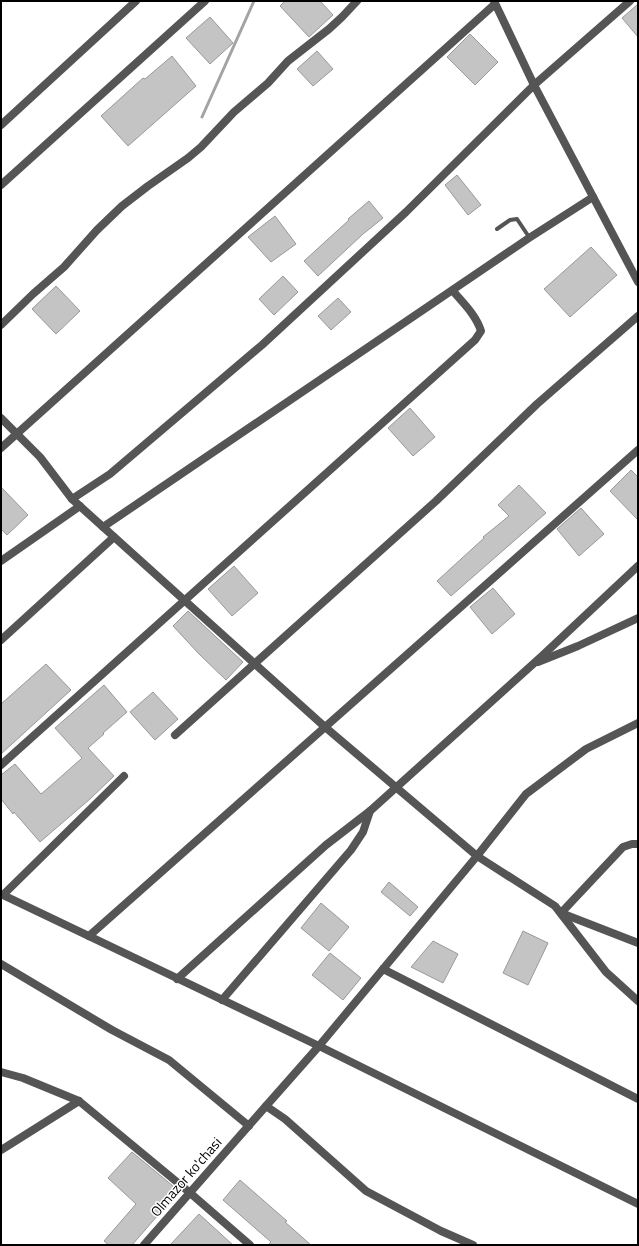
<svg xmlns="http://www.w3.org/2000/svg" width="639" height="1246" font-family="'Titillium Web',sans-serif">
	<rect width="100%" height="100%" fill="#fff"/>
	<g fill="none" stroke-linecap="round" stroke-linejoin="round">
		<path stroke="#a3a3a3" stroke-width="3" d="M202 117 254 1"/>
	</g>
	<g fill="#c4c4c4" stroke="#999">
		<path d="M285 1H320L333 15 309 37 280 6Z"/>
		<path d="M638 4V37L622 18Z"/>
		<path d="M210 17 233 43 210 64 186 38Z"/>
		<path d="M470 34 498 62 475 85 447 57Z"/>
		<path d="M317 51 333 69 313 86 297 69Z"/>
		<path d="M172 56 196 86 128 146 101 116 143 78 145 79Z"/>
		<path d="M457 175 481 205 468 215 445 185Z"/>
		<path d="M369 201 383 218 363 234 318 276 304 261 349 220 348 219Z"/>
		<path d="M275 216 296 244 271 262 248 237Z"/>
		<path d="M591 247 617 275 570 317 544 289Z"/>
		<path d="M283 276 298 292 274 315 259 299Z"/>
		<path d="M56 286 80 311 56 334 32 309Z"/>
		<path d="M338 298 351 312 331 330 318 316Z"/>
		<path d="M410 408 435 437 413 456 388 428Z"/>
		<path d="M631 470 638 477V520L610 491Z"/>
		<path d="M519 485 546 513 451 596 437 581 484 538 483 537 509 516 498 505Z"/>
		<path d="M1 487 28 515 7 535 1 529Z"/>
		<path d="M581 508 604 534 579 556 557 529Z"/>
		<path d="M234 566 258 593 232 616 208 589Z"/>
		<path d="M493 588 515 614 492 634 470 607Z"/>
		<path d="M188 611 243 662 226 680 199 654 173 626Z"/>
		<path d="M46 664 71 690 1 754V704Z"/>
		<path d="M104 685 127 712 103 733 104 734 88 748 114 776 90 799 40 842 14 812 13 814 1 799V775L15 764 41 794 55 782 82 758 55 728Z"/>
		<path d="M153 692 178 719 155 740 130 712Z"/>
		<path d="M389 882 418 907 410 916 381 892Z"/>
		<path d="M321 903 349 927 329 951 301 928Z"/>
		<path d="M523 931 548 943 528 985 503 973Z"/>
		<path d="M433 941 458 954 443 983 411 967Z"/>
		<path d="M330 953 361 978 343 1000 312 975Z"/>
		<path d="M132 1152 179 1191 132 1245H109L104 1241 136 1204 108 1178Z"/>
		<path d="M240 1180 287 1221 285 1222 311 1245H268L271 1242 223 1200Z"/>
		<path d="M199 1214 233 1245H170Z"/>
	</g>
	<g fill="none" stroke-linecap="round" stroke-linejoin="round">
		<path stroke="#555" stroke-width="4" d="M497 229 510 220 517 219 529 237"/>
		<g stroke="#555" stroke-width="8">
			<path d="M494 1 534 85 638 282"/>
			<path d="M1 125 136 1"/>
			<path d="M1 185 205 1"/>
			<path d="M1 325 33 294 64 267 97 230 122 206 148 186 188 158 201 147 234 112 268 83 288 61 329 29 342 17 357 1"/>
			<path d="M1 418 40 457 72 499 325 727 477 856 555 906 606 972 638 1001"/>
			<path d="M1 448 495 4"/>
			<path d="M72 499 110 474 262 345 406 212 534 85 630 1"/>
			<path d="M103 527 529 238 593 197"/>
			<path d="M1 561 80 506"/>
			<path d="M1 640 114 537"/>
			<path d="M538 662 578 646 638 618"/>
			<path d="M175 735 436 501 537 404 638 316"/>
			<path d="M1 765 475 340 481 331C476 315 463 303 453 291"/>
			<path d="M638 844H632L623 847 561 913 638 943"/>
			<path d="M1 894 319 1046 638 1204"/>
			<path d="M3 895 124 776"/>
			<path d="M89 936 638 450"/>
			<path d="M1 964 112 1030 169 1060 249 1126"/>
			<path d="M383 969 638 1099"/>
			<path d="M177 979 326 845 370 811 542 656 638 566"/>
			<path d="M222 1000 351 850 363 832 370 811"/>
			<path d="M1 1072 23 1078 79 1101 189 1192 250 1245"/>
			<path d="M266 1106 319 1046 477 856 526 794 586 749 638 723"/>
			<path d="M1 1150 79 1101"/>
			<path d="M144 1245 266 1106 285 1119 366 1191 441 1231 473 1245"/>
		</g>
	</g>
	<g text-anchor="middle" stroke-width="3" stroke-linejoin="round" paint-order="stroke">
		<g font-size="14" fill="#000" stroke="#fff">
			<text transform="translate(186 1177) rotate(-49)" y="5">Olmazor ko'chasi</text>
		</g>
	</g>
	<rect width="639" height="1246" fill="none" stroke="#000000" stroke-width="4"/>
</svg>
